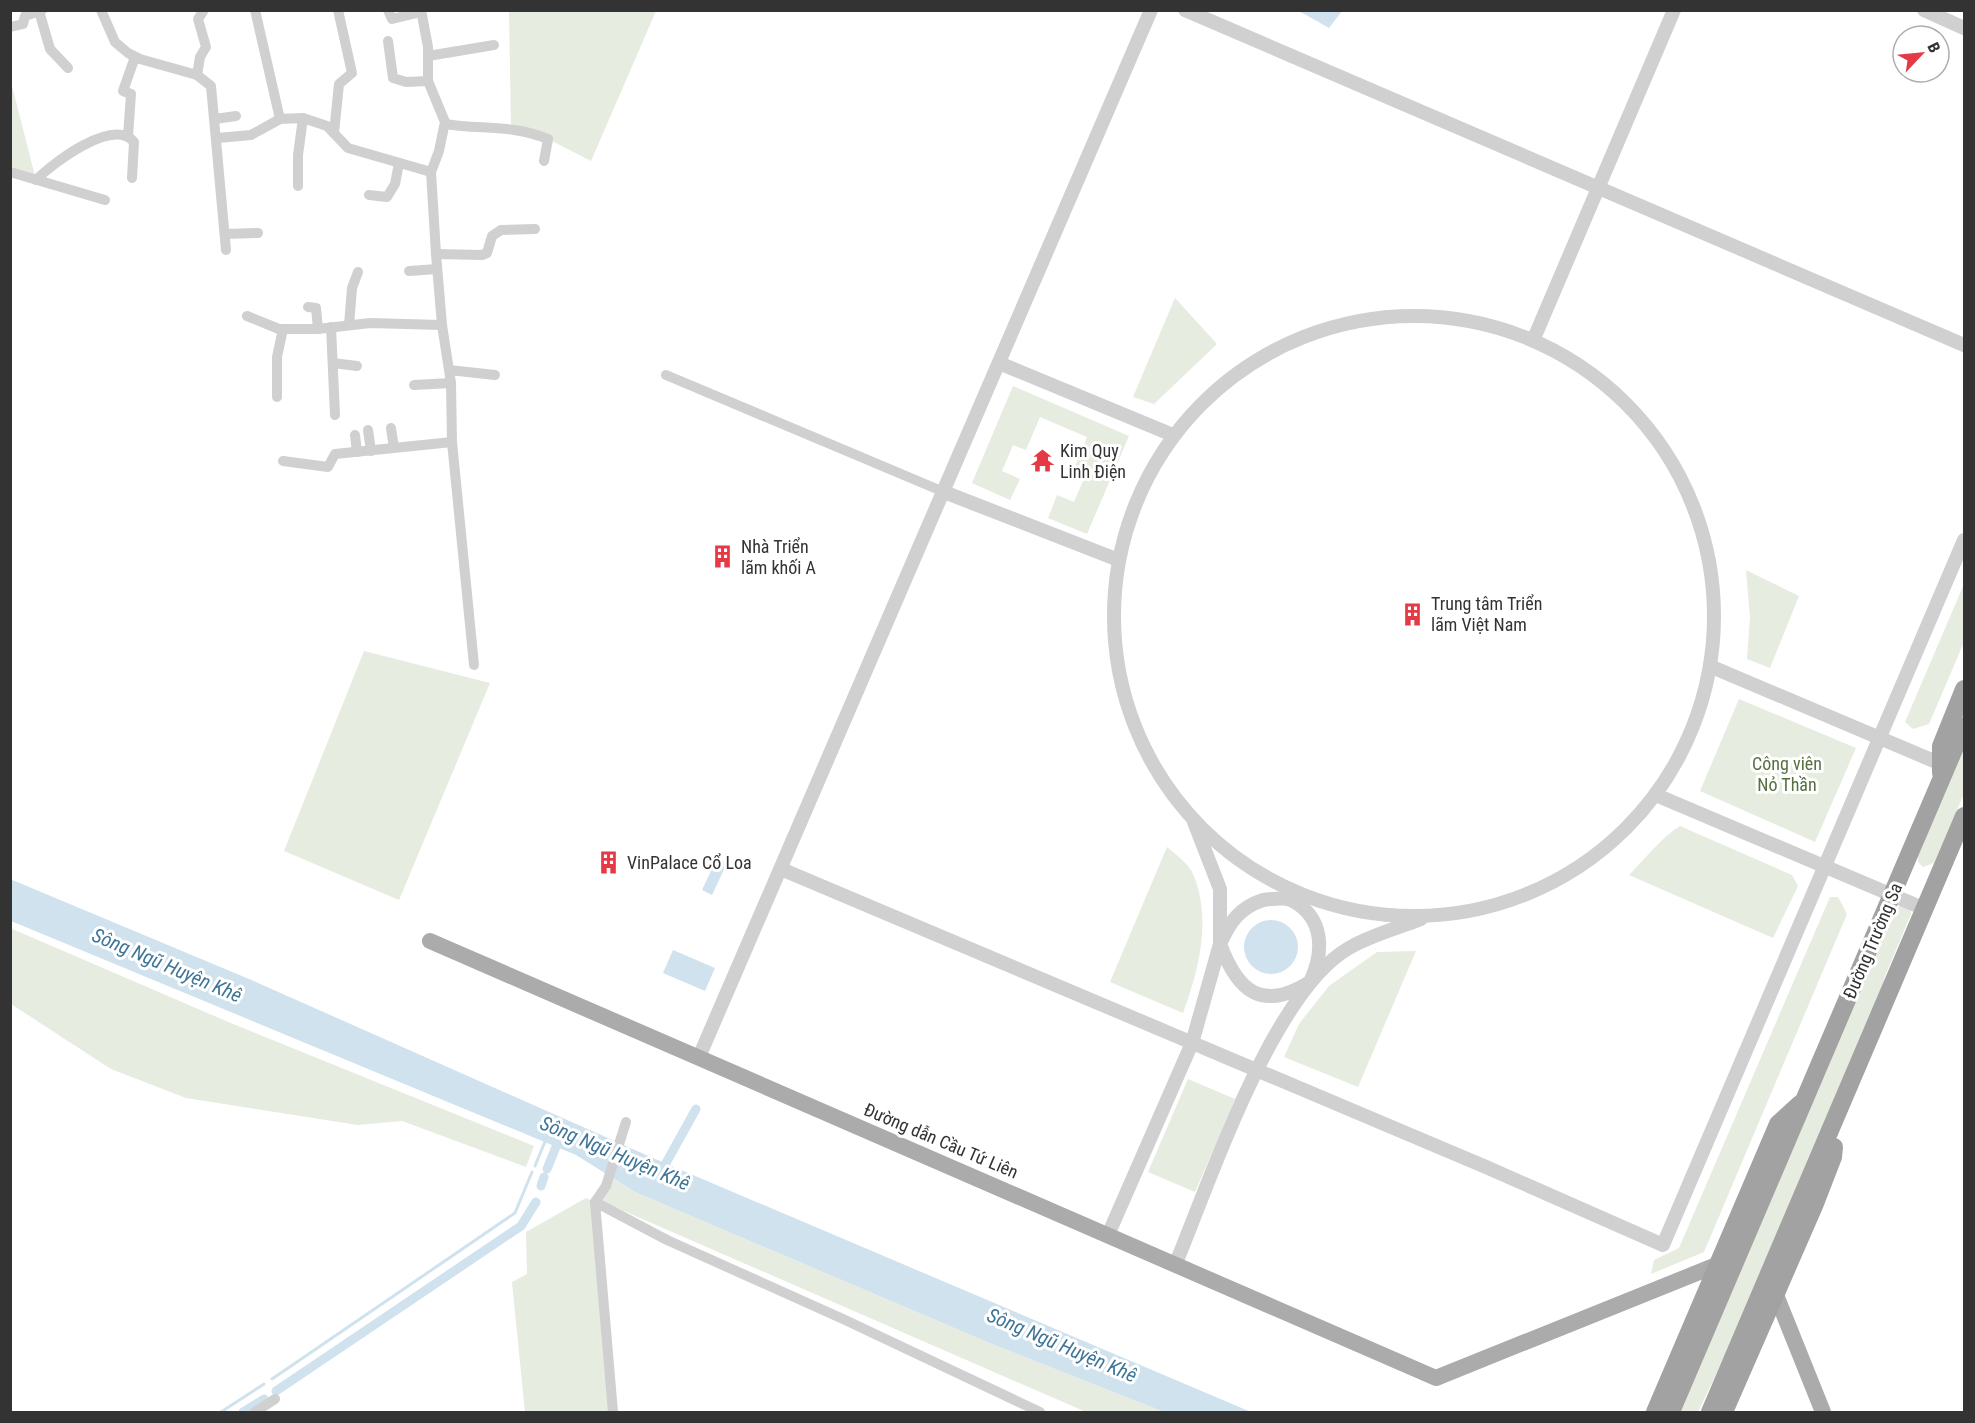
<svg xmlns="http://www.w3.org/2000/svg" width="1975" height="1423" font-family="'Roboto Condensed',sans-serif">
	<rect width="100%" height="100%" fill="#fff"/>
	<g fill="#e6ecdf">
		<path d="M509 11H656L591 161 548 139 511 128Z"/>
		<path d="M11 82 36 180 11 172Z"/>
		<path d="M1175 298 1217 344 1154 404 1133 397Z"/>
		<path d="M1013 386 1129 436 1087 534 1048 518 1057 495 1074 502 1085 476 1073 471 1087 437 1040 417 1026 450 1013 445 1002 471 1020 479 1010 500 972 483Z"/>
		<path d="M1746 570 1799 596 1770 668 1747 659 1750 617Z"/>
		<path d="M1964 584V642L1929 724 1913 729 1905 722Z"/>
		<path d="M364 651 490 683 399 900 284 851Z"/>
		<path d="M1739 699 1856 748 1815 842 1700 791Z"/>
		<path d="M1964 740V794L1934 863 1923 867 1918 862V857Z"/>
		<path d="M1680 826 1792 875 1798 886 1773 938 1629 875C1643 861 1664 835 1680 826Z"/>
		<path d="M1167 847C1175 854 1189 864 1193 874 1212 918 1199 970 1183 1013L1110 982Z"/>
		<path d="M1830 897H1838L1847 914 1704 1252 1651 1274 1654 1260 1679 1248Z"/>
		<path d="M1900 904 1911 907V914L1885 976 1879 996 1747 1309 1698 1412H1681L1861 986Z"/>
		<path d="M10 928 233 1024 534 1146 526 1167 402 1121 358 1125 186 1098 111 1069 11 1004Z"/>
		<path d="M1416 951 1358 1087 1284 1057 1299 1024 1329 986 1377 952Z"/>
		<path d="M1188 1079 1235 1099 1195 1192 1148 1172Z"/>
		<path d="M614 1179 635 1192 992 1344 1164 1412H1086L601 1201Z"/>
		<path d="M586 1198 595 1202 613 1412H525L512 1282 527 1274 526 1232Z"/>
	</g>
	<g fill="#cfe2ee">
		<path d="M1299 11H1342L1329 28Z"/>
		<path d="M717 858 727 863 712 895 702 890Z"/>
		<path d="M10 879 249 979 653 1158 1251 1412H1164L992 1344 635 1192 576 1155 11 921Z"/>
		<circle cx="1271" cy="947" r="27"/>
		<path d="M673 950 715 968 705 991 663 973Z"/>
	</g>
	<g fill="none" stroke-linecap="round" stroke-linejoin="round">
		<g stroke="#cfe2ee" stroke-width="3">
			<path d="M535 1166 546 1139"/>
			<path d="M272 1379 515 1213 532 1172"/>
			<path d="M221 1412 264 1384"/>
		</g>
		<g stroke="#cfe2ee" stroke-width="9">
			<path d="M547 1169 560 1137"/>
			<path d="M661 1172 696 1109"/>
			<path d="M541 1186 544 1177"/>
			<path d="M276 1391 521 1226 536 1202"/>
			<path d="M243 1412 264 1399"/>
		</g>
		<g stroke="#d0d0d0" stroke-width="10">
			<path d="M101 10 115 42 128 53 140 59 197 75 211 86 226 250"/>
			<path d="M255 10 280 119"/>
			<path d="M388 10 392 19 421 12"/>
			<path d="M421 10 428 47V81L445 122 439 151 431 172 436 254 442 325 451 383 452 442 474 665"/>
			<path d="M39 11 50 49 68 68"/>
			<path d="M10 27 23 24 25 16 42 10"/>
			<path d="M388 41 393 78 406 82 428 81"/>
			<path d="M428 56 494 45"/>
			<path d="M197 75 200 57 206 47 198 19 204 10"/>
			<path d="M215 119 236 116"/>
			<path d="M445 124C482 130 511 124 548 139L544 161"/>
			<path d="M334 133 339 84 352 73 338 10"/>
			<path d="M128 136 131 94 123 91 135 57"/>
			<path d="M218 138 251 135 280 119 303 118 327 126 348 148 431 172"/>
			<path d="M10 172 105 200"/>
			<path d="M36 180C53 163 113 117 134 142L132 178"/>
			<path d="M298 186V155L303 118"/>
			<path d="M369 195 387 197 395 184 399 163"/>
			<path d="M225 234 258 233"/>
			<path d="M436 254 482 255 487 253 492 236 501 230 535 229"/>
			<path d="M409 271 437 269"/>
			<path d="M308 307 316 308 318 329"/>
			<path d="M247 316 279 329H318L370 323 442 325"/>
			<path d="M349 325 352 288 358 272"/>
			<path d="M331 327 335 415"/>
			<path d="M333 363 357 366"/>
			<path d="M449 370 495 375"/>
			<path d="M666 375 944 492"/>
			<path d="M414 385 451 383"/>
			<path d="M277 397V357L283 329"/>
			<path d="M391 428 394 448"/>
			<path d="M368 430 371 451"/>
			<path d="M355 435 357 452"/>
			<path d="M283 461 328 467 335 454 452 442"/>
			<path d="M595 1202 667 1240 843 1319 1040 1412"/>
			<path d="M255 1412 275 1399"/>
			<path d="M613 1412 595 1202 606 1186 626 1122"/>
		</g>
		<g stroke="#d0d0d0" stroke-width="14">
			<path d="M1185 10 1964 345"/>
			<path d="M1924 10 1964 28"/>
			<circle cx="1414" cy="616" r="300"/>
			<path d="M1535 336 1674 10"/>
			<path d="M999 363 1168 433"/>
			<path d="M944 492 1116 559"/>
			<path d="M1712 667 1941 764"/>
			<path d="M1656 795 1925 909"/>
			<path d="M781 869 1486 1167 1663 1245 1964 540"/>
			<path d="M1263 900C1271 899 1284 897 1291 900 1325 917 1324 953 1310 982 1262 1012 1238 992 1220 944 1230 922 1239 908 1263 900Z"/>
			<path d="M699 1057 1151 10"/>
			<path d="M1108 1235 1192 1043 1220 944V889L1194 822"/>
			<path d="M1176 1263C1210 1181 1273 991 1349 948 1371 935 1398 928 1421 919"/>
		</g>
		<g stroke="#ababab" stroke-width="16">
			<path d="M430 941 1436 1378 1719 1264"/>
			<path d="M1776 1295 1823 1412"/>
		</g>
		<g stroke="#a2a2a2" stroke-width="18">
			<path d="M1941 773V746L1964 689"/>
			<path d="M1655 1412 1778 1124 1800 1104"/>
			<path d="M1671 1412 1964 726"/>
			<path d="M1710 1412 1964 816"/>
			<path d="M1724 1412 1814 1206 1833 1157 1834 1147"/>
		</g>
	</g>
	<defs>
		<symbol id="temple-bare" viewBox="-9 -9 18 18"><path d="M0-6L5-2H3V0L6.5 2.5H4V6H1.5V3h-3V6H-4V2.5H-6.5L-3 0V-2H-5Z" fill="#e63946" stroke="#fff" stroke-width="2.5" paint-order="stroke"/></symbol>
		<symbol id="building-bare" viewBox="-9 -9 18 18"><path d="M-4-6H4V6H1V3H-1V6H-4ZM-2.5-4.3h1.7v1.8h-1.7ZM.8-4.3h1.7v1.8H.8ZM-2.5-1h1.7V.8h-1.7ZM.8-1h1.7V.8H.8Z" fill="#e63946" stroke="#fff" stroke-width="2.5" paint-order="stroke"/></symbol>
	</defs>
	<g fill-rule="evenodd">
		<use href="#temple-bare" x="1026" y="444" width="33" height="33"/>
		<use href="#building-bare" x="706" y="540" width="33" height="33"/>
		<use href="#building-bare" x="1396" y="598" width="33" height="33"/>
		<use href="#building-bare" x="592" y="846" width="33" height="33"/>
	</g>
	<g text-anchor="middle" stroke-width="6" stroke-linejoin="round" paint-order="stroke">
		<g font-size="18" fill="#333" stroke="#fff" text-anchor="start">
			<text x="1060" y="457">Kim Quy<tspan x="1060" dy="21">Linh Điện</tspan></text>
			<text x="741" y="553">Nhà Triển<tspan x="741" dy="21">lãm khối A</tspan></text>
			<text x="1431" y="610">Trung tâm Triển<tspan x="1431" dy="21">lãm Việt Nam</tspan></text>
			<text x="627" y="869">VinPalace Cổ Loa</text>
		</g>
		<g font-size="18" fill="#56703f" stroke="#fff">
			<text x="1787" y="770">Công viên<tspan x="1787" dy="21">Nỏ Thần</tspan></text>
		</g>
		<g font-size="18" fill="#333" stroke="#fff">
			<text transform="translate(1873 941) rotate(-67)" y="6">Đường Trường Sa</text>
			<text transform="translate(941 1141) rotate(23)" y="6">Đường dẫn Cầu Tứ Liên</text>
		</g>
		<g font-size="20" font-style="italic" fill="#3f7597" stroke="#fff">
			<text transform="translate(167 965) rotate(23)" y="7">Sông Ngũ Huyện Khê</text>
			<text transform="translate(615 1153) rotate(23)" y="7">Sông Ngũ Huyện Khê</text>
			<text transform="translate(1062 1345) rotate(23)" y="7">Sông Ngũ Huyện Khê</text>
		</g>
	</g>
	<rect width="1975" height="1423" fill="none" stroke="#333333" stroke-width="24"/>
	<g transform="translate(1921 54) rotate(64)"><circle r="28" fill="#ffffff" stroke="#adadad" stroke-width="1.5"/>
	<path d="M0-4.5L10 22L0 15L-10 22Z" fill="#e63946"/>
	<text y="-9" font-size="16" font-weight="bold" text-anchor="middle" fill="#333333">B</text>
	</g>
</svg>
